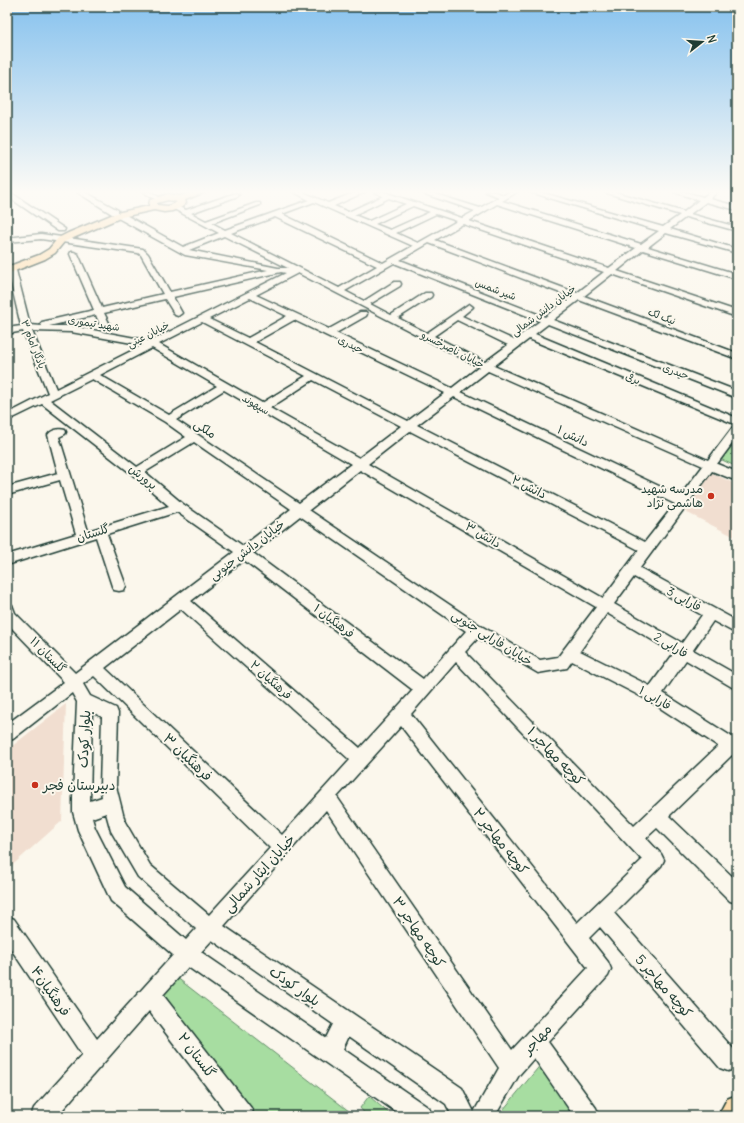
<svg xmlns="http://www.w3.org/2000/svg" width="744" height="1123" font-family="Delius,'Playpen Sans Arabic',sans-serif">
	<rect width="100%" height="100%" fill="#fbf7ec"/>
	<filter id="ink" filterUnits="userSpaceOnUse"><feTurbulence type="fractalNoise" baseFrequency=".025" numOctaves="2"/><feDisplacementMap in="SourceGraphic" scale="8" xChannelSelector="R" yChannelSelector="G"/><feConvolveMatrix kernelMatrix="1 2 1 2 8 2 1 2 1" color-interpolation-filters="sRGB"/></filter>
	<g filter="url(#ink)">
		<g fill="#f1ded0">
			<path d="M706 470 737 485V535L735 537 676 507Z"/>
			<path d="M66 704 62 821 7 870V750Z"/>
		</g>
		<g fill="#a7dda1" stroke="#638d6a">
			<path d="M737 441V467L720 459Z"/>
			<path d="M167 970 354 1115V1116H254L152 988Z"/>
			<path d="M542 1063 579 1116H498Z"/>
			<path d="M369 1096 392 1116H367L360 1108Z"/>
		</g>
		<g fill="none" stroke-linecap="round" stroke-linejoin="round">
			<defs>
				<g id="minor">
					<path d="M7 192H10L65 229 64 231H58L7 196Z"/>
					<path d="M77 192H85L118 210V213H122L183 247 219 233 172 208V206H176L186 210 236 193 239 195 238 196 191 213 206 221 256 203H260V205L212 223 225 230 309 200 294 192H303L328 203 356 192H365L334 206 348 212 383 196 374 192H384L462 218 475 211 419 192H429L480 208 499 197 486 192H496L504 195 509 192H517L502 201 641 244 659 231 530 192H540L663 227 680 215 604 192H615L684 212 699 200 674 192H685L703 197 710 192H717L710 199 737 206V210L706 202 690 214 737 227V231L686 217 670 229 737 249V253L666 233 648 247 737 274V279L643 250 617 271 737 311V317L612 274 584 296 737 353V359L579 300 553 320 737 391V398L548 324 535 334 737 418V425L529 339 494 366 708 460 733 427 737 426V437L717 464 737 472V481L712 471 640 568 737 621V634L713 621 693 650 737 675V690L686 660 663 693 737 740V757L732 755 669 816 737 881V903L730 901 657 828 646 838 661 854 664 860 661 866 614 913 736 1052 737 1056 736 1068 728 1071 720 1068 600 927 589 938 608 962 611 969 608 976 548 1042 596 1108 599 1116H574L534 1058 519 1075 495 1116H452L446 1104 349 1036 343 1049 429 1108 432 1116H402L188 967 163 995 251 1108 254 1116H229L149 1011 57 1116H31L34 1108 82 1055 7 943V916L14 919 97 1039 173 955 111 901 78 830 73 812V796L77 702 72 693 13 739 7 741V724L64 682 7 623V603L12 605 15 613 75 673 234 552 177 512 107 534 126 586 124 590 119 591 114 590 112 586 96 537 7 565V555L76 534 60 480 7 495V487L58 473 48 435C51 430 59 428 65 430L66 432 65 434 59 437 88 531 169 506 133 475 42 404 7 421V414L48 393 23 331 7 334V328L21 326 8 270 9 268H12L16 270 30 325 42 326 41 324 42 322 94 310 70 254 71 252H74L78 254 102 308 163 294 141 255 138 253 41 239 7 242V238L41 234 143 249 148 254 170 292 268 270 185 255 116 217V214H112ZM389 198 406 204 369 221 354 215ZM314 202 413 246 383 263 282 214ZM497 204 636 248 609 268 469 221ZM413 206 430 212 390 230 375 224ZM436 214 457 221 418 243 396 233ZM275 217 377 266 339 288 231 233ZM463 224 604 272 577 293 435 240ZM224 236 288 268H278L189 250ZM429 243 571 297 545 317 400 260ZM394 263 540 321 514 340 462 316 473 307 469 304 427 333 398 318 431 297 432 295 431 293H425L391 315 370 304 400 286 401 284 400 282H394L364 301 345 291ZM281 272 286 273 151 341 71 326H49L96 315 101 327 106 330 111 327 104 313 165 299 175 315 178 316 182 313 173 297ZM298 273 479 367 452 388 336 333 366 316 367 314 366 312H360L329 329 256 295ZM250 298 287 316 248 338 209 319ZM294 320 445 393 408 421 255 342ZM457 320 508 345 485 362 434 336ZM202 322 306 376 262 403 159 344ZM32 331 71 332 143 345 56 389ZM152 348 217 386 169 415 100 375ZM488 371 703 466 680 496 461 392ZM92 379 165 422 186 437 137 467 50 400ZM313 380 401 426 359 458 270 408ZM224 390 351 464 299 503 176 420ZM454 397 675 504 645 542 417 425ZM410 431 639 550 603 598 368 464ZM194 442 291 509 243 546 183 504 145 472ZM360 470 596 607 558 657 540 660 481 626 309 510ZM300 516 466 631 423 679 253 553ZM244 560 413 690 360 748 191 601ZM634 577 702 615 682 643 614 604ZM181 609 350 760 282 835 105 668ZM607 613 674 653 650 686 580 651ZM478 638 538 673 567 668 572 661 648 700 718 746 634 826 465 652ZM456 662 642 860 577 923 411 714ZM94 676 270 848 209 915 150 865 125 822 116 786 118 713 116 708 90 696 83 684ZM92 712 102 717 100 786 102 797 90 801ZM401 726 588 968 512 1050 337 797ZM326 810 499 1068 474 1112 462 1088 224 926ZM106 813 111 831 138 877 196 929 186 940 125 887 95 828 92 818ZM212 940 333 1024 326 1038 201 952Z"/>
					<path d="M143 192H151L162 199 157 200Z"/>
				</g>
				<g id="major">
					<path d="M193 192H205L185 200 186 203 182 207 172 211 164 212 154 210 122 217 64 242 55 253 45 259 7 274V267L39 255 49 249 58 238 68 233 116 213 149 206 150 200 168 194 180 196ZM168 200 177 202 168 206 157 205V203Z"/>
					<path d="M737 1095V1116H718L727 1099Z"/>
				</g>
			</defs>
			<use href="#minor" stroke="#1f3d34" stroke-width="3"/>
			<use href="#major" stroke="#1f3d34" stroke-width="3"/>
			<use href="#minor" fill="#fbf7ec" fill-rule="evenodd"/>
			<use href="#major" fill="#fcdcac" fill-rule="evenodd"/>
		</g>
	</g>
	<linearGradient id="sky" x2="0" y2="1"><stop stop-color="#87c2ee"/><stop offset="0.55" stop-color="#fdfbf6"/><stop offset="1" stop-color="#fdfbf6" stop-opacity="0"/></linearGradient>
	<rect width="744" height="349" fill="url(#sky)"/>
	<g fill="#c8321e" stroke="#fbf7ec" stroke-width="1.5">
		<circle cx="711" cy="496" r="4"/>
		<circle cx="35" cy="785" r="4"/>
	</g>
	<g text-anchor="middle" stroke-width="4" stroke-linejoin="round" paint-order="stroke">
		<g font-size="10" fill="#1f3d34" stroke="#fbf7ec">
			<text transform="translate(496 289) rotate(21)" y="4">شیر شمس</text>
			<text transform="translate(543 310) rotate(-37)" y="4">خیابان دانش شمالی</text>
			<text transform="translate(662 316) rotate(21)" y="4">نیک لک</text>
			<text transform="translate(94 323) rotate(9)" y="4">شهید تیموری</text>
			<text transform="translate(148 334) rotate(-27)" y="4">خیابان عینی</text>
			<text transform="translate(34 344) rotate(69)" y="4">یادگار امام ۳</text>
			<text transform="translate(351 344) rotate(26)" y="4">حیدری</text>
			<text transform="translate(453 349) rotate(27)" y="4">خیابان ناصرخسرو</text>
			<text transform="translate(676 371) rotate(21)" y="4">حیدری</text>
			<text transform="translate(633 378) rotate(22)" y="4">برفی</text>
			<text transform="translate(256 404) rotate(30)" y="4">سپهوند</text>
		</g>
		<g font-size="12" fill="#1f3d34" stroke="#fbf7ec">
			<text transform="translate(205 429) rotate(34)" y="4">ملکی</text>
			<text transform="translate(573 436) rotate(26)" y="4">دانش ۱</text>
			<text transform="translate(143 477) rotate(39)" y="4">پرورش</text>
			<text transform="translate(529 487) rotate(27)" y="4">دانش ۲</text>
			<text transform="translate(93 533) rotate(-17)" y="4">گلستان</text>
			<text transform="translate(483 535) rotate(30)" y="4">دانش ۳</text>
			<text transform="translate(247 550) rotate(-37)" y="4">خیابان دانش جنوبی</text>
			<text transform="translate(684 599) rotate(29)" y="4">فارابی 3</text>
			<text transform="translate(334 621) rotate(37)" y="4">فرهنگیان ۱</text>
			<text transform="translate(492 638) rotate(32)" y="4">خیابان فارابی جنوبی</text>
			<text transform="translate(671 645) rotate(31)" y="4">فارابی 2</text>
			<text transform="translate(48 655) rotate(45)" y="4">گلستان ۱۱</text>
			<text transform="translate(271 680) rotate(42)" y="4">فرهنگیان ۲</text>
			<text transform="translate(655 698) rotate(30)" y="4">فارابی ۱</text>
		</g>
		<g font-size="12" fill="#1f3d34" stroke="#fbf7ec" text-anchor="end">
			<text x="703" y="493">مدرسه شهید<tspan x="703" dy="14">ه‍اشمی نژاد</tspan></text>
		</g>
		<g font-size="14" fill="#1f3d34" stroke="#fbf7ec">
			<text transform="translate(84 739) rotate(-87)" y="5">بلوار کودک</text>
			<text transform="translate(556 756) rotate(46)" y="5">کوچه مهاجر ۱</text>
			<text transform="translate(188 757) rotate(44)" y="5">فرهنگیان ۳</text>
			<text transform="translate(501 841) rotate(52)" y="5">کوچه مهاجر ۲</text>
			<text transform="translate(259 873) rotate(-48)" y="5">خیابان ایثار شمالی</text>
			<text transform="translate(419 932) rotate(56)" y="5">کوچه مهاجر ۳</text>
			<text transform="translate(295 986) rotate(35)" y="5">بلوار کودک</text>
			<text transform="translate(664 986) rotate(49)" y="5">کوچه مهاجر 5</text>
			<text transform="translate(51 991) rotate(55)" y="5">فرهنگیان۴</text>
			<text transform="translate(537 1039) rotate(-47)" y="5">مهاجر</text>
			<text transform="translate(197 1055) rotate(53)" y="5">گلستان ۲</text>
		</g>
		<g font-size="14" fill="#1f3d34" stroke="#fbf7ec" text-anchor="start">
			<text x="43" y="790">دبیرستان فجر</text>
		</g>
	</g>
	<rect width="744" height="1123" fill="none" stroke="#fbf7ec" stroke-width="24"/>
	<rect x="12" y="12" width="720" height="1099" fill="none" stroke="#1f3d34" stroke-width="1.5" filter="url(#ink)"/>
	<g transform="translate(702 42) rotate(73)" stroke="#fbf7ec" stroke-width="3" paint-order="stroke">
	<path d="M0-3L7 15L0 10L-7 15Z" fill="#1f3d34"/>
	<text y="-6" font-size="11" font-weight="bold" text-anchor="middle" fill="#1f3d34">N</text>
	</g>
</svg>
